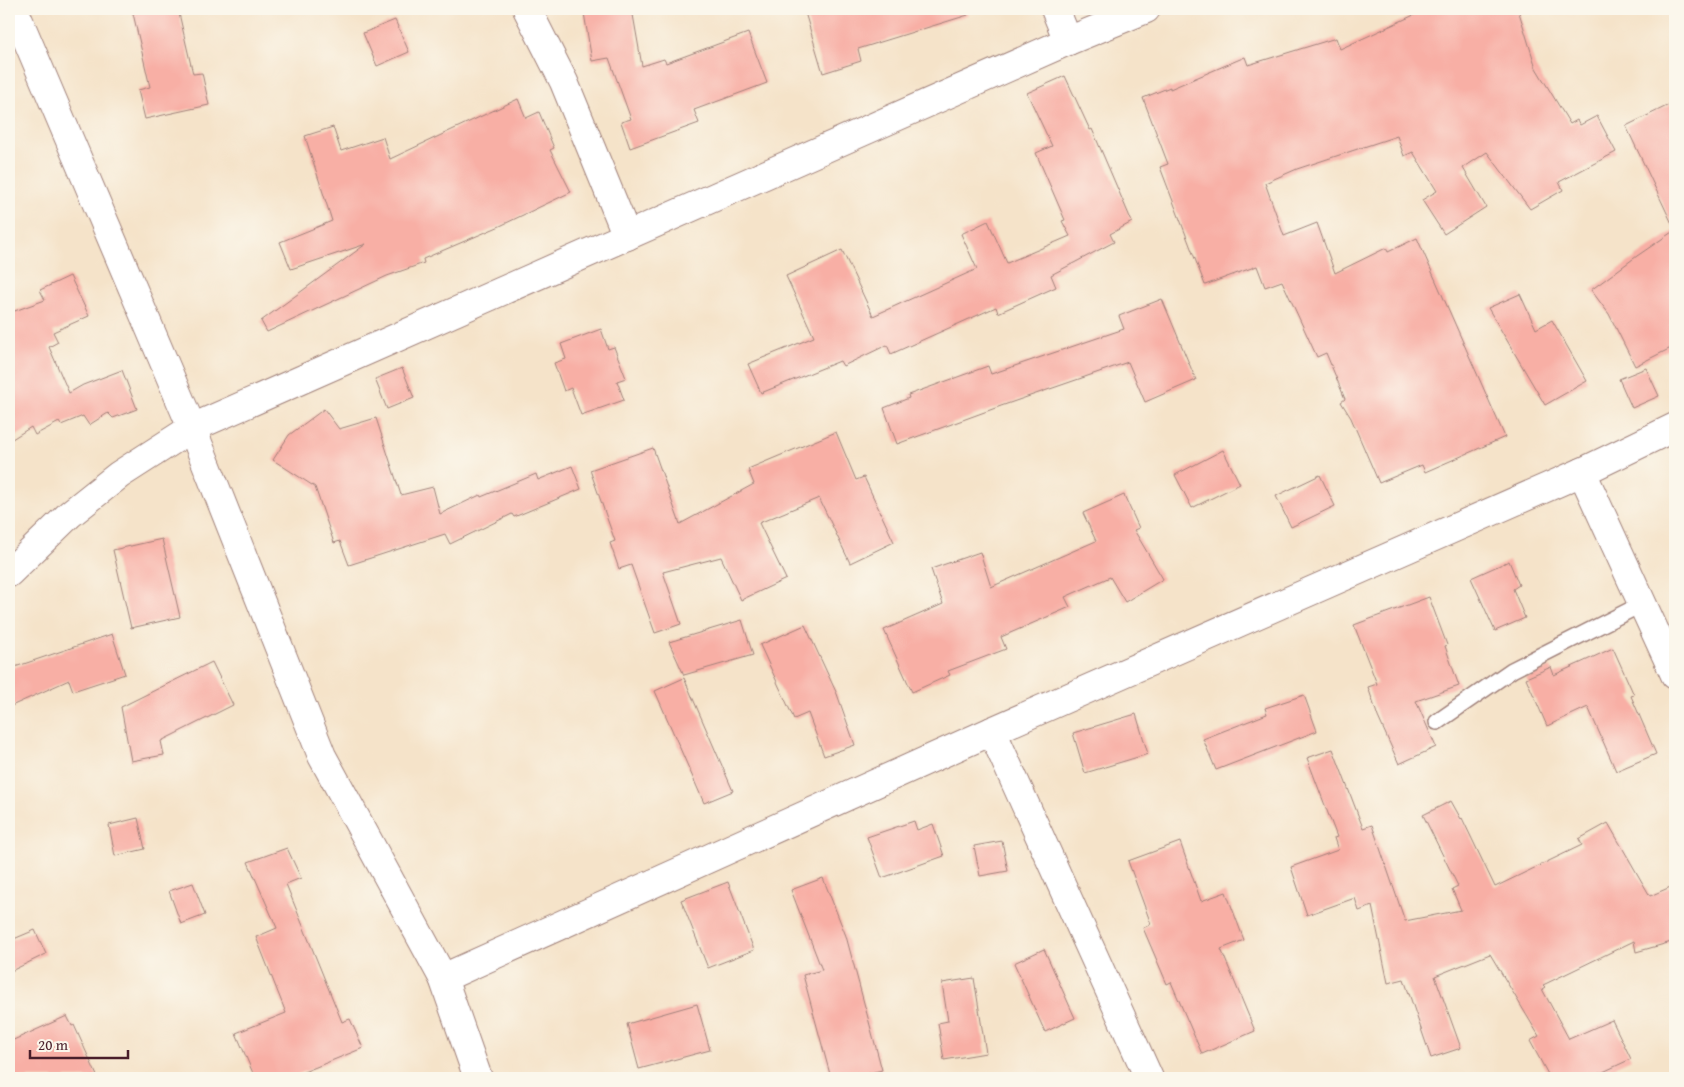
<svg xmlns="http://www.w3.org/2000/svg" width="1684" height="1087" font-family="'Gentium Book Plus',serif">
	<rect width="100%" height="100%" fill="#fbf7ec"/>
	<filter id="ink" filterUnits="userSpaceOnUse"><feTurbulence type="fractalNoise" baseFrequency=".02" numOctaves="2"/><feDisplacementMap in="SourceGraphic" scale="10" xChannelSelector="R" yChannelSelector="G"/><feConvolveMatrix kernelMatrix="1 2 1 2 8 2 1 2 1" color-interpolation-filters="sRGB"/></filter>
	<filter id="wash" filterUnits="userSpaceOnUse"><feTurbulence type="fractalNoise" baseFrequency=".0096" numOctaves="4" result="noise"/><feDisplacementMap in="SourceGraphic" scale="20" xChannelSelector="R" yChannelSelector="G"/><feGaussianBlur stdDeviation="1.12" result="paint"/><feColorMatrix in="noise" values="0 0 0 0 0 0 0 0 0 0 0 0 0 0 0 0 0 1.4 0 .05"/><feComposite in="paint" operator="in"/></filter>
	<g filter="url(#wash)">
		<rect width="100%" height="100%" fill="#f5e3c9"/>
		<g id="blocks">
			<g fill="#f8afa5">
				<path d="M132 9H178L193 74 202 73 209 105 145 119 138 90 150 87Z"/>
				<path d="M609 9H632L642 66 664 59 666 63 748 33 767 83 694 110 699 123 630 148 621 122 631 119 609 58 592 61 584 13Z"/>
				<path d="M804 9H967L968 15 858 49 861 61 823 73Z"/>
				<path d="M1427 9H1518L1536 68 1570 124 1577 120 1580 125 1597 116 1616 152 1559 182 1563 190 1530 209 1487 152 1463 168 1486 207 1444 234 1422 200 1437 191 1413 152 1404 156 1397 136 1297 169 1265 183 1284 236 1317 223 1335 273 1386 248 1388 252 1417 238 1505 437 1425 472 1422 465 1379 483 1351 418 1341 402 1345 399 1326 353 1317 357 1282 281 1265 287 1257 266 1205 285 1160 167 1168 164 1143 98 1170 87V89L1245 57 1248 65 1336 38 1340 49Z"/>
				<path d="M395 20 409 52 377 66 363 33Z"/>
				<path d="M1065 76 1090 130 1092 129 1132 222 1110 234 1114 242 1051 275 1056 287 998 313 996 307 891 354 887 345 843 366 840 361 761 393 748 364 814 337 786 276 842 250 873 316 977 269 961 234 988 221 1007 263 1070 236 1062 221 1065 220 1036 153 1052 146 1027 93Z"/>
				<path d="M518 99 526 118 539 112 554 148 550 150 571 192 500 226 423 259 424 263 387 276 267 332 261 321 366 244 291 269 280 242 332 221 305 136 333 127 341 151 383 137 390 159Z"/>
				<path d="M1675 102V346L1635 366 1609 314 1591 290 1637 256 1675 230 1626 126Z"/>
				<path d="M70 276 89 316 53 332 58 342 49 347 69 393 83 385 122 370 137 409 113 418 108 413 89 425 83 416 61 425 59 422 35 435 31 427 9 441V313L45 300 40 290Z"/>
				<path d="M1520 294 1536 329 1552 320 1587 381 1545 405 1488 308Z"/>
				<path d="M1162 299 1196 380 1145 402 1128 362 1001 406 897 444 884 408 909 398 908 395 988 366 991 374 1124 329 1119 316Z"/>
				<path d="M601 329 608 349 614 347 626 378 617 381 624 400 581 415 571 388 564 391 554 363 566 359 561 344Z"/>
				<path d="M402 368 414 398 387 409 375 379Z"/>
				<path d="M1646 368 1659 396 1632 408 1619 379Z"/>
				<path d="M324 409 339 429 376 418 401 495 433 487 440 514 480 495 481 497 536 474 538 480 572 466 581 489 514 517 512 514 450 544 445 534 349 565 340 541 334 543 315 487 273 460 289 435Z"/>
				<path d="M836 432 856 480 864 477 894 542 850 563 819 498 759 523 786 579 741 600 721 557 663 572 681 624 655 633 631 565 619 569 610 543 615 541 590 470 653 448 680 524 754 484 748 469Z"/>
				<path d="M1223 450 1240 484 1192 508 1175 475Z"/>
				<path d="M1320 475 1335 506 1291 527 1276 496Z"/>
				<path d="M1124 495 1139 528 1134 530 1163 579 1125 602 1110 577 1065 597 1070 607 1001 637 1006 649 948 671 950 675 912 692 884 630 943 604 931 569 980 552 991 587 1096 541 1083 513Z"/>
				<path d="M162 539 180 617 131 628 113 550Z"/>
				<path d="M1509 561 1519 585 1513 589 1525 618 1495 631 1471 578Z"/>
				<path d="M1429 597 1447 645 1445 646 1459 686 1416 701 1436 747 1399 764 1378 717 1368 687 1377 684 1354 625Z"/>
				<path d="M742 620 753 655 684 675 669 642Z"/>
				<path d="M805 625 837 694 855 745 824 756 808 713 794 719 760 645Z"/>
				<path d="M112 634 125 674 73 691 69 680 9 707V669Z"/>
				<path d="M1613 648 1634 695 1631 696 1656 754 1616 771 1588 707 1547 726 1526 678 1551 667 1554 675Z"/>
				<path d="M212 662 233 705 161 741 164 755 131 761 121 707Z"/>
				<path d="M684 678 733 791 704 803 655 691Z"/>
				<path d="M1304 695 1317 731 1216 770 1203 739 1267 714 1265 708Z"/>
				<path d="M1136 714 1148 754 1085 773 1073 733Z"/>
				<path d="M1333 749 1363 828 1372 825 1405 921 1461 910 1452 889 1458 886 1423 815 1451 801 1461 819 1462 818 1495 887 1582 845 1579 839 1608 823 1650 896 1675 885V941L1636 952 1634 941 1543 985 1545 987 1542 989 1569 1039 1612 1020 1631 1059 1590 1078H1550L1530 1041 1539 1036 1490 954 1435 976 1461 1048 1431 1058 1404 979 1388 983 1372 906 1359 911 1355 898 1307 915 1291 867 1338 850 1334 838 1337 837 1307 758Z"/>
				<path d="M138 818 145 849 115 856 109 825Z"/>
				<path d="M914 821 917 830 933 824 944 856 882 878 867 837Z"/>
				<path d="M1002 841 1008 871 980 876 974 846Z"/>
				<path d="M1180 842 1201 901 1226 892 1244 940 1221 949 1255 1031 1202 1054 1171 982 1167 984 1143 928 1151 924 1128 861Z"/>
				<path d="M287 848 301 878 286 884 342 1022 350 1019 363 1048 289 1078H255L236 1033 286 1013 256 937 277 928 248 862Z"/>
				<path d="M823 878 846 936 882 1070 851 1078H831L803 975 822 970 791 890Z"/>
				<path d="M728 882 754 950 708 968 681 900Z"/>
				<path d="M193 883 205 915 181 924 169 891Z"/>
				<path d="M35 930 46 954 9 972V941Z"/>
				<path d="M1044 949 1075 1018 1045 1032 1014 963Z"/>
				<path d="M974 978 986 1053 944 1060 938 1023 948 1021 942 983Z"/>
				<path d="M697 1004 710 1050 639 1069 627 1024Z"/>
				<path d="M67 1016 72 1026 74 1025 98 1078H9V1042Z"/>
			</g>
		</g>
	</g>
	<g filter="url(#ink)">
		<use href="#blocks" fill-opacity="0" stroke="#a0817a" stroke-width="1"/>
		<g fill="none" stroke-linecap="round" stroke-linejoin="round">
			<defs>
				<path id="service" d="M1437 722 1512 670 1642 604"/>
				<g id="minor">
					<path d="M14 9 192 428 322 756 443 978 478 1078"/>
					<path d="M527 9 564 82 627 236"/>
					<path d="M1055 9 1068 41"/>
					<path d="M1582 472 1675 675"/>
					<path d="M992 731 1149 1078"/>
					<path d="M443 978 992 731 1582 472 1675 427"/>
				</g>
				<path id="tertiary" d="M9 573 70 514 119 475 192 428 1068 41 1146 9"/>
			</defs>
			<use href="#service" stroke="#a0817a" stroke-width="18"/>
			<use href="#minor" stroke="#a0817a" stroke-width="30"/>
			<use href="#tertiary" stroke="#a0817a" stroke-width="30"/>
			<use href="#service" stroke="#fff" stroke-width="15"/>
			<use href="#minor" stroke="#fff" stroke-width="28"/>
			<use href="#tertiary" stroke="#fff" stroke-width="28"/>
		</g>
	</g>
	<rect width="1684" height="1087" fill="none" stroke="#fbf7ec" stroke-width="30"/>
	<path d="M30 1050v8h98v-8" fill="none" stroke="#4a1f2b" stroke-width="2.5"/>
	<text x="38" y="1050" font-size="15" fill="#4a1f2b" stroke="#fbf7ec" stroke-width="4" paint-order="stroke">20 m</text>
</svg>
